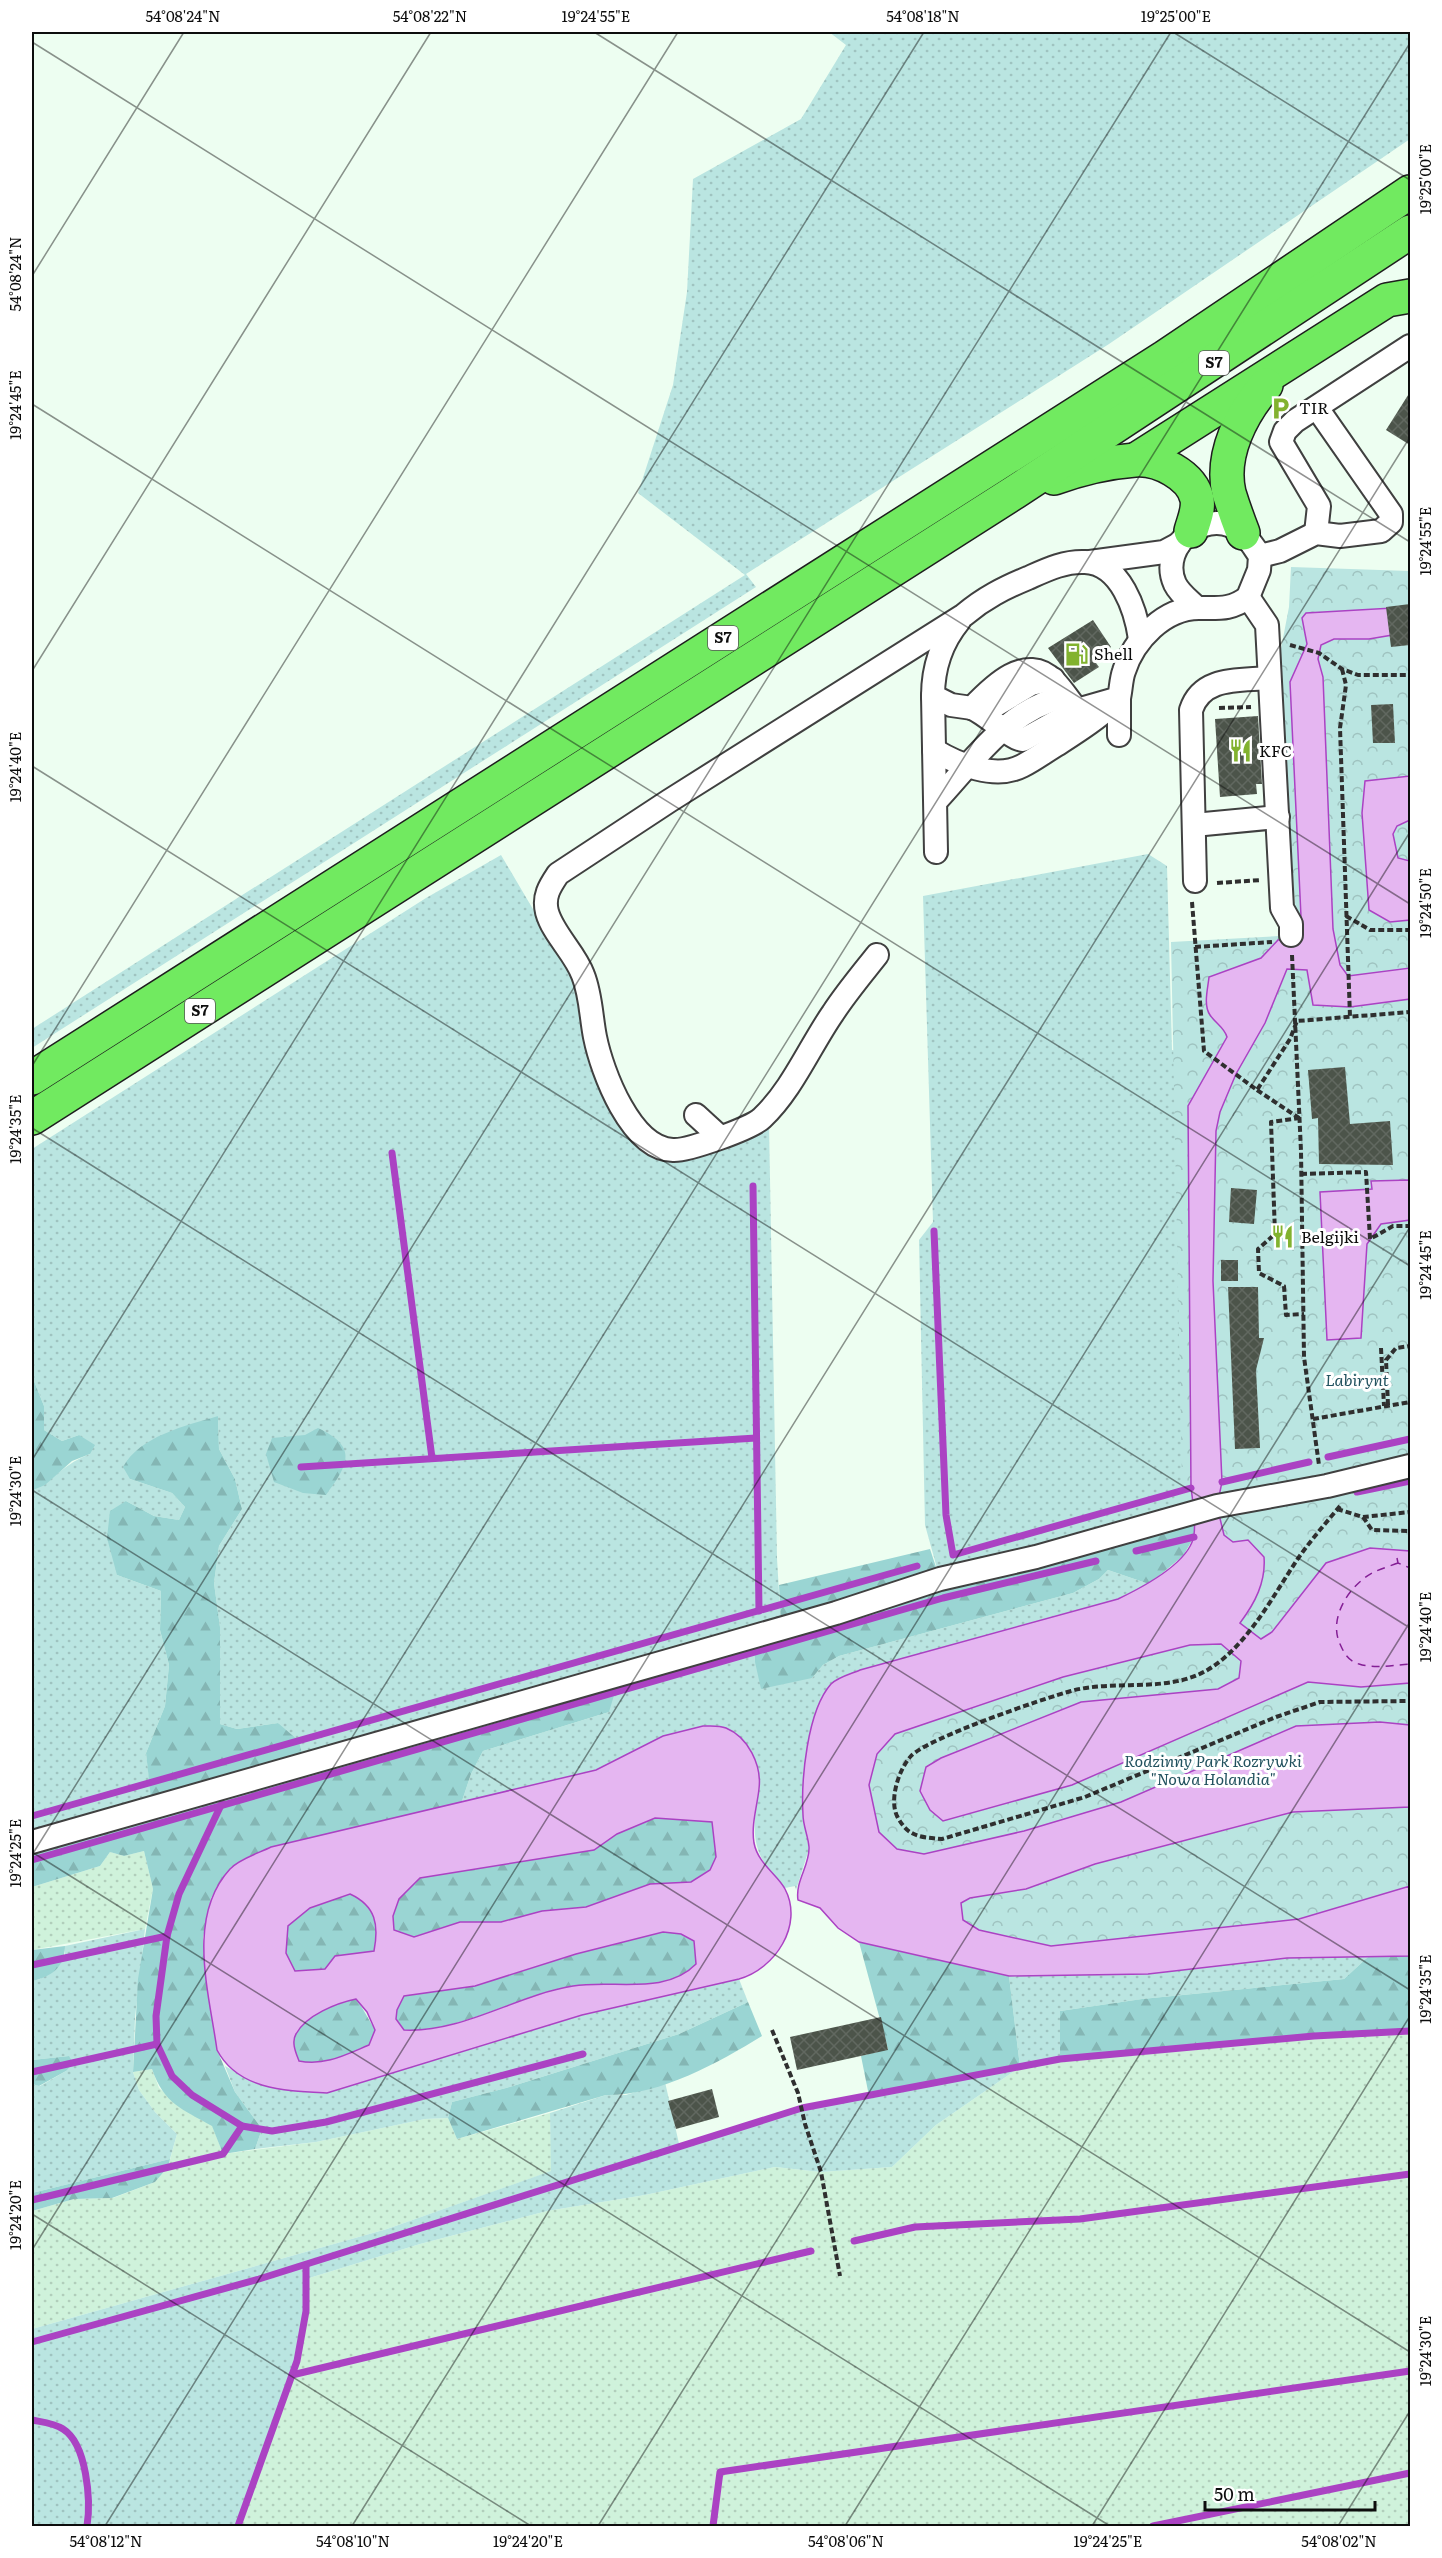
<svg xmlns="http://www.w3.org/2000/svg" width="1442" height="2558" font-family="Literata,serif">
	<defs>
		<pattern id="farmland-dots" width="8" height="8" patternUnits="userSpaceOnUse" patternTransform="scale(1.5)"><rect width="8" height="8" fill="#cff2db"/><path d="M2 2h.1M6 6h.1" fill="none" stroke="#b1cebb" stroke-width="1.8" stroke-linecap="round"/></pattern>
		<pattern id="grass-dots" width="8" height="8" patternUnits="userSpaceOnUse" patternTransform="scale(1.5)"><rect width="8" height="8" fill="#bae5e1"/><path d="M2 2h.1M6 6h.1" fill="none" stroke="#9fc3c0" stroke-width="1.8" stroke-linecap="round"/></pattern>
		<pattern id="forest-firs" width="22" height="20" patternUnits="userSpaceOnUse" patternTransform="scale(1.5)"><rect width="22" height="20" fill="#9ad5d3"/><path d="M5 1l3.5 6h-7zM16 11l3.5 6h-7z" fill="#84b6b4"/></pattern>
		<pattern id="park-crowns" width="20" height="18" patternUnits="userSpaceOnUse" patternTransform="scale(1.5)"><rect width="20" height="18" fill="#bae5e1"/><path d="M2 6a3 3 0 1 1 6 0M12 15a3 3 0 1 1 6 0" fill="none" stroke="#9fc3c0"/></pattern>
		<pattern id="building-cross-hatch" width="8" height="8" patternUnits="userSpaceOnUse" patternTransform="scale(1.5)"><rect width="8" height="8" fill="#4c544a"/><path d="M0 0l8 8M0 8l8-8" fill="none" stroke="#616860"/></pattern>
	</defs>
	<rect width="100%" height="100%" fill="#edfef1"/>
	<g fill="url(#farmland-dots)">
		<path d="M144 1851 153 1889 145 1929 32 1950V1887L100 1866 110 1852 124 1856Z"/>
		<path d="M1410 2031V2526H238L297 2361 306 2311V2279L420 2244 547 2211 645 2195 775 2167 821 2172 892 2167 936 2125 1020 2067 1060 2059 1314 2036Z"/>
		<path d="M152 2069 159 2088 191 2114 212 2125 223 2154 316 2142 425 2119 448 2118 457 2139 550 2113 552 2171 387 2229 32 2329V2211L74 2199 113 2198 155 2182 168 2167 177 2134 155 2112 139 2090 133 2072Z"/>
	</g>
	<g fill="url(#grass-dots)">
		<path d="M829 32H1410V139L1109 344 746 574 756 587 32 1048V1029L745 575 638 493 673 385 687 292 693 179 801 119 846 45Z"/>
		<path d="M1148 854 1167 866 1172 1050 1214 1060 1195 1512 940 1579 925 1525 919 1240 933 1222 923 896Z"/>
		<path d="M501 855 570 972 619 1123 629 1137 648 1152 769 1124 777 1558 781 1627 753 1636 755 1662 812 1678 823 1665 839 1656 1073 1593 1099 1579 1108 1570 1149 1584 1118 1599 860 1670 833 1682 817 1713 803 1785V1818L809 1849 796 1890 795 1886 785 1888C750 1854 751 1832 760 1786L663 1736 597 1770 461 1804 471 1774 483 1751 609 1712 304 1765 278 1723 237 1729 220 1724V1627L214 1583 219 1546 242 1509 235 1479 219 1449 218 1416 130 1479 172 1493 185 1507 179 1520 154 1516 126 1501 117 1575 161 1591 160 1630 169 1665 165 1706 146 1753 153 1807 32 1842V1490C53 1480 67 1462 90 1454L79 1435 62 1441 44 1430V1406L32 1376V1149L426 898Z"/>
		<path d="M145 1929 135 2018 133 2072 139 2090 155 2112 177 2134 170 2159 32 2193V2084L40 2086 66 2071 69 2056 32 2060V1981L40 1979 65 1957V1946Z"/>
		<path d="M1369 1956 1344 1979 1142 1999 1060 2011V2059L1020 2067 936 2125 892 2167 821 2172 775 2167 645 2195 547 2211 420 2244 306 2279C305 2365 267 2446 238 2526H32V2329L387 2229 551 2171 550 2113 606 2095H626L665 2082 680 2148 797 2110 1020 2067 1009 1976 1148 1974 1287 1958Z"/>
		<path d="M739 1979 748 2002 679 2034 506 2088 452 2102 448 2118 425 2119 316 2142 255 2149 262 2129 235 2092 225 2066C267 2089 280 2091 327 2093L582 2015Z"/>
	</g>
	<g fill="url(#forest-firs)">
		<path d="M32 1376 44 1406V1430L62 1441 79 1435 95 1445 90 1454 72 1461 45 1485 33 1490Z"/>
		<path d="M218 1416 219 1449 235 1479 242 1509 219 1546 214 1583 220 1627V1724L237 1729 278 1723 299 1741 304 1764 616 1674 615 1692 609 1712 483 1751 471 1774 461 1804 271 1847 231 1867 211 1898 203 1938 217 2050 235 2092 262 2129 255 2149 223 2154 212 2126C182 2109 164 2104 152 2069L133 2072 138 1979 153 1889 144 1851 124 1856 110 1852 100 1866 32 1887V1842L152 1807 146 1753 165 1706 169 1665 160 1630 161 1591 117 1575 107 1538 110 1511 126 1501 154 1516 179 1520 185 1507 172 1493 130 1479 123 1467C140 1436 185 1426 218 1416Z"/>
		<path d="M318 1428C358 1447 349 1464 326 1495L303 1493 274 1482 266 1454 272 1438 305 1435Z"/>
		<path d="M1195 1512 1194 1537 1183 1556 1149 1584 1108 1570 1099 1579 1073 1593 839 1656 823 1665 812 1678 761 1689 755 1662 753 1635 781 1627 779 1585 930 1549 940 1579Z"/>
		<path d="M655 1818 712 1822 716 1857 710 1870 691 1882 650 1884 586 1907 542 1911 501 1922H460L413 1937 394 1931 393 1916 399 1899 420 1878 594 1850 617 1834Z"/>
		<path d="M350 1894C376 1906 379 1925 374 1951L358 1955 325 1969 295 1971 286 1953 288 1926 310 1908Z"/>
		<path d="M663 1932 681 1934 694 1941 696 1964C665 1996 613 1979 573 1986 516 1995 463 2032 404 2030L396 2019 397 2010 404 1996 475 1986 576 1954Z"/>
		<path d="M859 1942 1009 1976 1020 2067 869 2096 861 2056 888 2049Z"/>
		<path d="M65 1946C65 1967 51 1977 32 1981V1950Z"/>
		<path d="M1369 1956H1410V2031L1313 2036 1060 2059V2011L1142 1999 1344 1979Z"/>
		<path d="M357 1999 375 2030 369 2045C345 2055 326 2066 299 2061 296 2053 291 2042 296 2034 306 2014 337 2003 357 1999Z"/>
		<path d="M748 2002 762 2036C718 2063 659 2096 606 2095L457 2139 448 2118 452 2102 506 2088 679 2034Z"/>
		<path d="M69 2056 73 2063 66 2071 39 2086 32 2084V2060Z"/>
		<path d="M170 2159 168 2167 155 2182 112 2198 74 2199 32 2211V2193Z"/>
	</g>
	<path fill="url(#park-crowns)" d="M1291 567 1410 571V1956L1287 1958 1148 1974 1009 1976 859 1942 838 1928 820 1908 798 1900C795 1881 810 1865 809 1847 808 1836 803 1825 803 1815 801 1780 807 1711 831 1684 838 1677 851 1674 860 1670L1118 1599C1142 1587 1187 1565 1194 1537 1196 1530 1194 1520 1195 1513L1175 1518 1174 1505 1182 1481 1171 942 1298 935 1285 792 1279 659 1289 607Z"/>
	<g fill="#e5b6f1" stroke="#ab42c3" stroke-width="1.5" fill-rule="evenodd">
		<path d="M1410 607V632L1369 639H1334L1321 645 1318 659 1323 677 1333 929 1340 965 1348 976 1410 968V999L1350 1007 1313 1005 1307 970 1287 969 1265 1023 1236 1074 1220 1112 1216 1131 1213 1281 1222 1482 1217 1506 1224 1535 1233 1542 1248 1540 1264 1557C1266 1582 1255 1603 1240 1623L1261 1639 1272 1632 1326 1563 1370 1548 1410 1551V1683L1361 1687 1308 1682 1072 1785 943 1821 930 1810 920 1791 926 1767 941 1758 1081 1702 1218 1689 1239 1678 1241 1661 1221 1644 1190 1645 1063 1677 895 1734 877 1754 869 1785 879 1832 897 1849 924 1854 1024 1831 1121 1802 1296 1726 1380 1722 1410 1725V1807L1293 1812 1095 1864 1026 1889 970 1898 961 1903 963 1920 979 1930 1051 1946 1299 1919 1410 1886V1956L1287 1958 1148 1974 1009 1976 859 1942 838 1928 820 1908 798 1900C795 1881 810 1865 809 1847 808 1836 803 1825 803 1815 801 1780 807 1711 831 1684 838 1677 851 1674 860 1670L1118 1599C1141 1588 1190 1563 1194 1535 1196 1519 1193 1503 1191 1488L1188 1106 1227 1037C1224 1027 1216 1024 1210 1015 1203 1005 1208 988 1209 977L1261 958 1278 940 1302 938 1290 682 1307 644 1302 618 1306 613Z"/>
		<path d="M1410 776V820L1397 826 1393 834 1398 858 1410 861V920L1390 922 1369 910 1362 813 1365 781Z"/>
		<path d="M1410 1180V1220L1381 1224 1367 1244 1361 1338 1327 1340 1320 1192 1372 1189 1371 1181Z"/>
		<path d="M703 1726C710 1726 719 1725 726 1728 748 1737 762 1765 759 1789 757 1807 751 1825 754 1843 758 1864 778 1875 785 1889 804 1925 775 1969 739 1979L582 2015 327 2093C286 2091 238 2090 217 2050 209 1992 186 1917 230 1869 239 1859 259 1853 271 1847L596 1770 663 1736ZM655 1818 712 1822 716 1857 710 1870 691 1882 650 1884 586 1907 542 1911 501 1922H460L414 1937 394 1930 393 1916 399 1899 420 1878 594 1850 617 1834ZM350 1894C376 1906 379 1925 374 1951L335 1956 325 1969 295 1971 286 1953 288 1926 310 1908ZM663 1932 681 1934 694 1941 696 1964C665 1996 613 1979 573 1986 516 1995 463 2033 404 2030L396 2019 397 2010 404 1996 475 1986 576 1954ZM356 1999 367 2012 375 2030 369 2045C345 2055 325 2066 299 2061 296 2053 291 2042 296 2034 306 2015 337 2003 356 1999Z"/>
	</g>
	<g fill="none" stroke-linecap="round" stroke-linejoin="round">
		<g stroke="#ab42c3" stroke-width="7">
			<path d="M392 1153 432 1458"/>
			<path d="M753 1186 759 1611"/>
			<path d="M934 1231 946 1515 953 1555 1191 1488"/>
			<path d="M1328 1457 1410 1439"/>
			<path d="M301 1467 756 1438"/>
			<path d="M1222 1482 1309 1462"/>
			<path d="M1357 1492 1410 1481"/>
			<path d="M1136 1551 1194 1537"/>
			<path d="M222 1803 179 1894 167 1936 156 2016 157 2044 172 2076 192 2095 242 2126 272 2131 326 2122 583 2054"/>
			<path d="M32 1816 917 1566"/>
			<path d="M32 1860 943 1598 1096 1561"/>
			<path d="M32 1965 167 1936"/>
			<path d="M32 2072 157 2044"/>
			<path d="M32 2200 223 2154 242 2126"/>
			<path d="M854 2241 915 2227 1080 2219 1410 2174"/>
			<path d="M32 2342 259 2279 802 2108 1060 2059 1314 2036 1410 2031"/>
			<path d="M292 2375 811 2251"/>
			<path d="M32 2420C42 2422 54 2423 63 2429 87 2444 91 2501 87 2526"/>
			<path d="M238 2526 297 2361 306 2311V2265"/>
			<path d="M713 2526 720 2472 1410 2371"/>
			<path d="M1153 2526 1410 2473"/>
		</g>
		<g stroke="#841f95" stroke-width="1.5" stroke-dasharray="8 6" stroke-linecap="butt">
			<path d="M1397 1558 1398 1563 1410 1568"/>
			<path d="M1398 1563C1390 1566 1380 1569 1372 1573 1349 1586 1328 1618 1340 1644 1344 1653 1348 1661 1359 1664 1374 1669 1395 1665 1410 1664"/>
		</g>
	</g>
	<g fill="url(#building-cross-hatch)">
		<path d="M1410 392V445L1386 430Z"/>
		<path d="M1410 604V645L1391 647 1386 607Z"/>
		<path d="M1093 620 1111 647 1093 659 1099 667 1074 683 1048 648Z"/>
		<path d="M1393 704 1395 743H1373L1371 705Z"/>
		<path d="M1258 716 1262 784H1256L1257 794 1220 797 1215 719Z"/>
		<path d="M1345 1067 1350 1124 1390 1121 1393 1165 1319 1164 1318 1118 1312 1119 1308 1070Z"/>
		<path d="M1231 1188 1257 1190 1254 1224 1229 1222Z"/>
		<rect x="1221" y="1260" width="17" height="21"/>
		<path d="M1228 1287H1258L1259 1338H1264L1256 1370 1260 1448 1235 1449Z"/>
		<path d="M881 2017 888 2050 797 2070 790 2037Z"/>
		<path d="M712 2089 719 2117 676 2129 668 2101Z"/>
	</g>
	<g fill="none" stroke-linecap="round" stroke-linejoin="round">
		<defs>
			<g id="minor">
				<path d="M1316 533 1319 506 1281 442 1285 431 1295 421 1410 346"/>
				<path d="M1260 556 1280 551 1316 533 1340 536 1381 531 1391 522V514L1317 408"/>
				<path d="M1090 562 1164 552 1179 544"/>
				<path d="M1248 597 1267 625 1282 908 1291 924V935"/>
				<path d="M959 621C941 643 933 668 933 696L951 705 972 708C992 687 1026 652 1054 681 1062 689 1069 700 1077 710L1119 698C1121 689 1121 679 1124 671 1134 640 1164 608 1199 608 1218 608 1232 610 1248 597L1259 570 1260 556C1255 549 1250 540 1243 534 1211 503 1157 544 1175 584 1180 594 1189 600 1197 608"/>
				<path d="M933 696 936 852"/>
				<path d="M972 708C988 715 1011 739 1023 740L1077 710"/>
				<path d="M972 708 996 705 1031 684 1053 679"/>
				<path d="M1119 735V698"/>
				<path d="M934 750C957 764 995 780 1022 766 1034 760 1046 751 1058 744 1078 731 1097 719 1114 703"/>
				<path d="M936 801C976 758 1007 710 1066 696"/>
				<path d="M1194 825 1278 817"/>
				<path d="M1195 881 1191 710C1202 676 1239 681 1269 678"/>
				<path d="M877 955C862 974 846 993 833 1013 810 1046 792 1090 762 1118 752 1128 688 1151 673 1150 631 1149 602 1072 595 1037 591 1017 591 995 583 975 575 953 553 934 547 912 543 896 550 886 558 874L669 801 964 615C984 598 1004 588 1028 578 1046 570 1064 561 1085 562 1121 563 1136 611 1140 639"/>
				<path d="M696 1115 720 1137"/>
				<path d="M32 1842 836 1613 940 1579 1036 1557 1217 1506 1327 1486 1410 1466"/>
			</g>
			<g id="highway">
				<path d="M1137 459 1387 300 1410 296"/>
				<path d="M1054 478C1079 469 1108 462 1135 460 1158 458 1192 475 1197 499 1199 510 1194 520 1191 531"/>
				<path d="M1243 533C1238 520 1233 506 1229 493 1220 454 1242 413 1266 385"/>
				<path d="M32 1078 1165 357 1410 192"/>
				<path d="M32 1118 1015 492 1410 232"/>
			</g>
		</defs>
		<use href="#minor" stroke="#404040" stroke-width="26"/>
		<use href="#highway" stroke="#1e1e1e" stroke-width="36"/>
		<g stroke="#2f2f2f" stroke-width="4" stroke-dasharray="6 3" stroke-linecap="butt">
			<path d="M1290 645 1319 653 1342 669 1358 675H1410"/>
			<path d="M1342 669 1346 685 1340 728 1350 1017"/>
			<path d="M1219 708 1251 707"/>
			<path d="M1217 883 1261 880"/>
			<path d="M1192 902 1204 1051 1257 1090 1290 1039 1297 1021 1410 1012"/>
			<path d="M1346 916 1370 930H1410"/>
			<path d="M1195 947 1272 942"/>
			<path d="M1292 955 1301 1151 1304 1357 1319 1465"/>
			<path d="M1257 1090 1299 1118"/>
			<path d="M1300 1118 1271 1122 1275 1234 1258 1249 1259 1273 1284 1286 1286 1315 1304 1314"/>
			<path d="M1301 1174 1366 1172 1370 1239 1393 1226H1410"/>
			<path d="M1381 1348 1384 1406"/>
			<path d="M1388 1405 1386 1360 1396 1348 1410 1346"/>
			<path d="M1313 1419 1410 1402"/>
			<path d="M1340 1506C1325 1524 1310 1541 1297 1560 1273 1596 1247 1646 1209 1669 1169 1694 1115 1679 1071 1691 1042 1699 928 1738 911 1756 899 1769 889 1799 897 1816 908 1837 919 1837 942 1839L1085 1797 1276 1717 1320 1702 1410 1701"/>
			<path d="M1337 1509 1363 1517 1410 1512"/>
			<path d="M1363 1517 1372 1530 1410 1531"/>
			<path d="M772 2030 798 2093 805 2124 821 2172 840 2276"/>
		</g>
		<use href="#minor" stroke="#fff" stroke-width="22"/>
		<use href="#highway" stroke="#71ea60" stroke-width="33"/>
	</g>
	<path fill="none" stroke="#0d0d0d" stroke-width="1.5" stroke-opacity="0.45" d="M594 32 1410 542M1173 32 1410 180M32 42 1410 904M32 276 184 32M32 404 1410 1266M32 671 431 32M32 766 1410 1628M32 1066 678 32M32 1128 1410 1990M32 1460 924 32M32 1490 1410 2352M32 1852 1110 2526M32 1855 1171 32M32 2214 531 2526M32 2250 1410 43M105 2526 1410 437M352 2526 1410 832M598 2526 1410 1227M845 2526 1410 1622M1092 2526 1410 2016M1338 2526 1410 2411"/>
	<defs>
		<symbol id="parking-bare" viewBox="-9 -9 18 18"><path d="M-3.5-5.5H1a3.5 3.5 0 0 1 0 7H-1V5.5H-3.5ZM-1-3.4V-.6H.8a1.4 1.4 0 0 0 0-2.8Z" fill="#82b22f" stroke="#fff" stroke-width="2.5" paint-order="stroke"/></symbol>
		<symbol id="fuel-bare" viewBox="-9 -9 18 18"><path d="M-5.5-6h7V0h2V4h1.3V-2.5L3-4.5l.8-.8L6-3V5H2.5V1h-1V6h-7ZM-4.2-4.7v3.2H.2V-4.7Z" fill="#82b22f" stroke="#fff" stroke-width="2.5" paint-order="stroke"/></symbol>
		<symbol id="restaurant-bare" viewBox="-9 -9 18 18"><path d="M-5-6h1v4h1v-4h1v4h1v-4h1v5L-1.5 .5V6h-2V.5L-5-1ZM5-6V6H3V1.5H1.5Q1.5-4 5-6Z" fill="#82b22f" stroke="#fff" stroke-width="2.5" paint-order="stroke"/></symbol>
	</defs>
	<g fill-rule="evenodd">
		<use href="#parking-bare" x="1264" y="392" width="33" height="33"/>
		<use href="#fuel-bare" x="1060" y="638" width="33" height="33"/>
		<use href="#restaurant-bare" x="1224" y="734" width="33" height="33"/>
		<use href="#restaurant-bare" x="1266" y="1220" width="33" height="33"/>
	</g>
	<g text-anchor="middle" stroke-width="6" stroke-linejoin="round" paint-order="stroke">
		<g fill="#fff" stroke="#565656" stroke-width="1.5">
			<rect x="1199" y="351" width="30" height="24" rx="4.5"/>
			<rect x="708" y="626" width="30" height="24" rx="4.5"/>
			<rect x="185" y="999" width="30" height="24" rx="4.5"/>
		</g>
		<g font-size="15" font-weight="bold" fill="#0d0d0d">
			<text x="1214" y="368">S7</text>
			<text x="723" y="643">S7</text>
			<text x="200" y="1016">S7</text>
		</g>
		<g font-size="16" fill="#0d0d0d" stroke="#fff" text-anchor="start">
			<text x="1299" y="414">TIR</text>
			<text x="1094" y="660">Shell</text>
			<text x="1259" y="757">KFC</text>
			<text x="1301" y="1243">Belgijki</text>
		</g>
		<g font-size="16" font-style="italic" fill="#22525f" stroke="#fff">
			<text x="1357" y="1386">Labirynt</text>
			<text x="1213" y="1767">Rodzinny Park Rozrywki<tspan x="1213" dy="18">"Nowa Holandia"</tspan></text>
		</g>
	</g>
	<rect width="1442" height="2558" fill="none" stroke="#ffffff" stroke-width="66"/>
	<path d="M1205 2501v9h170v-9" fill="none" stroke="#0d0d0d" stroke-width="3"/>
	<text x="1214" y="2501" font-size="18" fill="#0d0d0d" stroke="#ffffff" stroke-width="4.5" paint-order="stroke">50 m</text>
	<rect x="33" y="33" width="1376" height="2492" fill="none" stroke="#0d0d0d" stroke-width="2"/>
	<g font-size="15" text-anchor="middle" fill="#0d0d0d">
		<text x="183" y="22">54°08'24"N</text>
		<text x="430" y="22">54°08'22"N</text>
		<text x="596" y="22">19°24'55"E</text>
		<text x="923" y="22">54°08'18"N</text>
		<text x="1176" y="22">19°25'00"E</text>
		<text transform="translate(1426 179) rotate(-90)" y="5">19°25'00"E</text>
		<text transform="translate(16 274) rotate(-90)" y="5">54°08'24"N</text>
		<text transform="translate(16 405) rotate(-90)" y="5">19°24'45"E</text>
		<text transform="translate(1426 541) rotate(-90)" y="5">19°24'55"E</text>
		<text transform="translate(16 767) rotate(-90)" y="5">19°24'40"E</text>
		<text transform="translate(1426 903) rotate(-90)" y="5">19°24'50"E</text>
		<text transform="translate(16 1129) rotate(-90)" y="5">19°24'35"E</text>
		<text transform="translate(1426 1265) rotate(-90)" y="5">19°24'45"E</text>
		<text transform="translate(16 1491) rotate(-90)" y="5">19°24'30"E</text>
		<text transform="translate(1426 1627) rotate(-90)" y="5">19°24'40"E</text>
		<text transform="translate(16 1853) rotate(-90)" y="5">19°24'25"E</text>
		<text transform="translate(1426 1989) rotate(-90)" y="5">19°24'35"E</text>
		<text transform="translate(16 2215) rotate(-90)" y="5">19°24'20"E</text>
		<text transform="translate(1426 2351) rotate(-90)" y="5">19°24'30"E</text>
		<text x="106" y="2547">54°08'12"N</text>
		<text x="353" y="2547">54°08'10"N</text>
		<text x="528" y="2547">19°24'20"E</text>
		<text x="846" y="2547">54°08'06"N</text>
		<text x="1108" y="2547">19°24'25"E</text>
		<text x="1339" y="2547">54°08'02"N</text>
	</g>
</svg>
